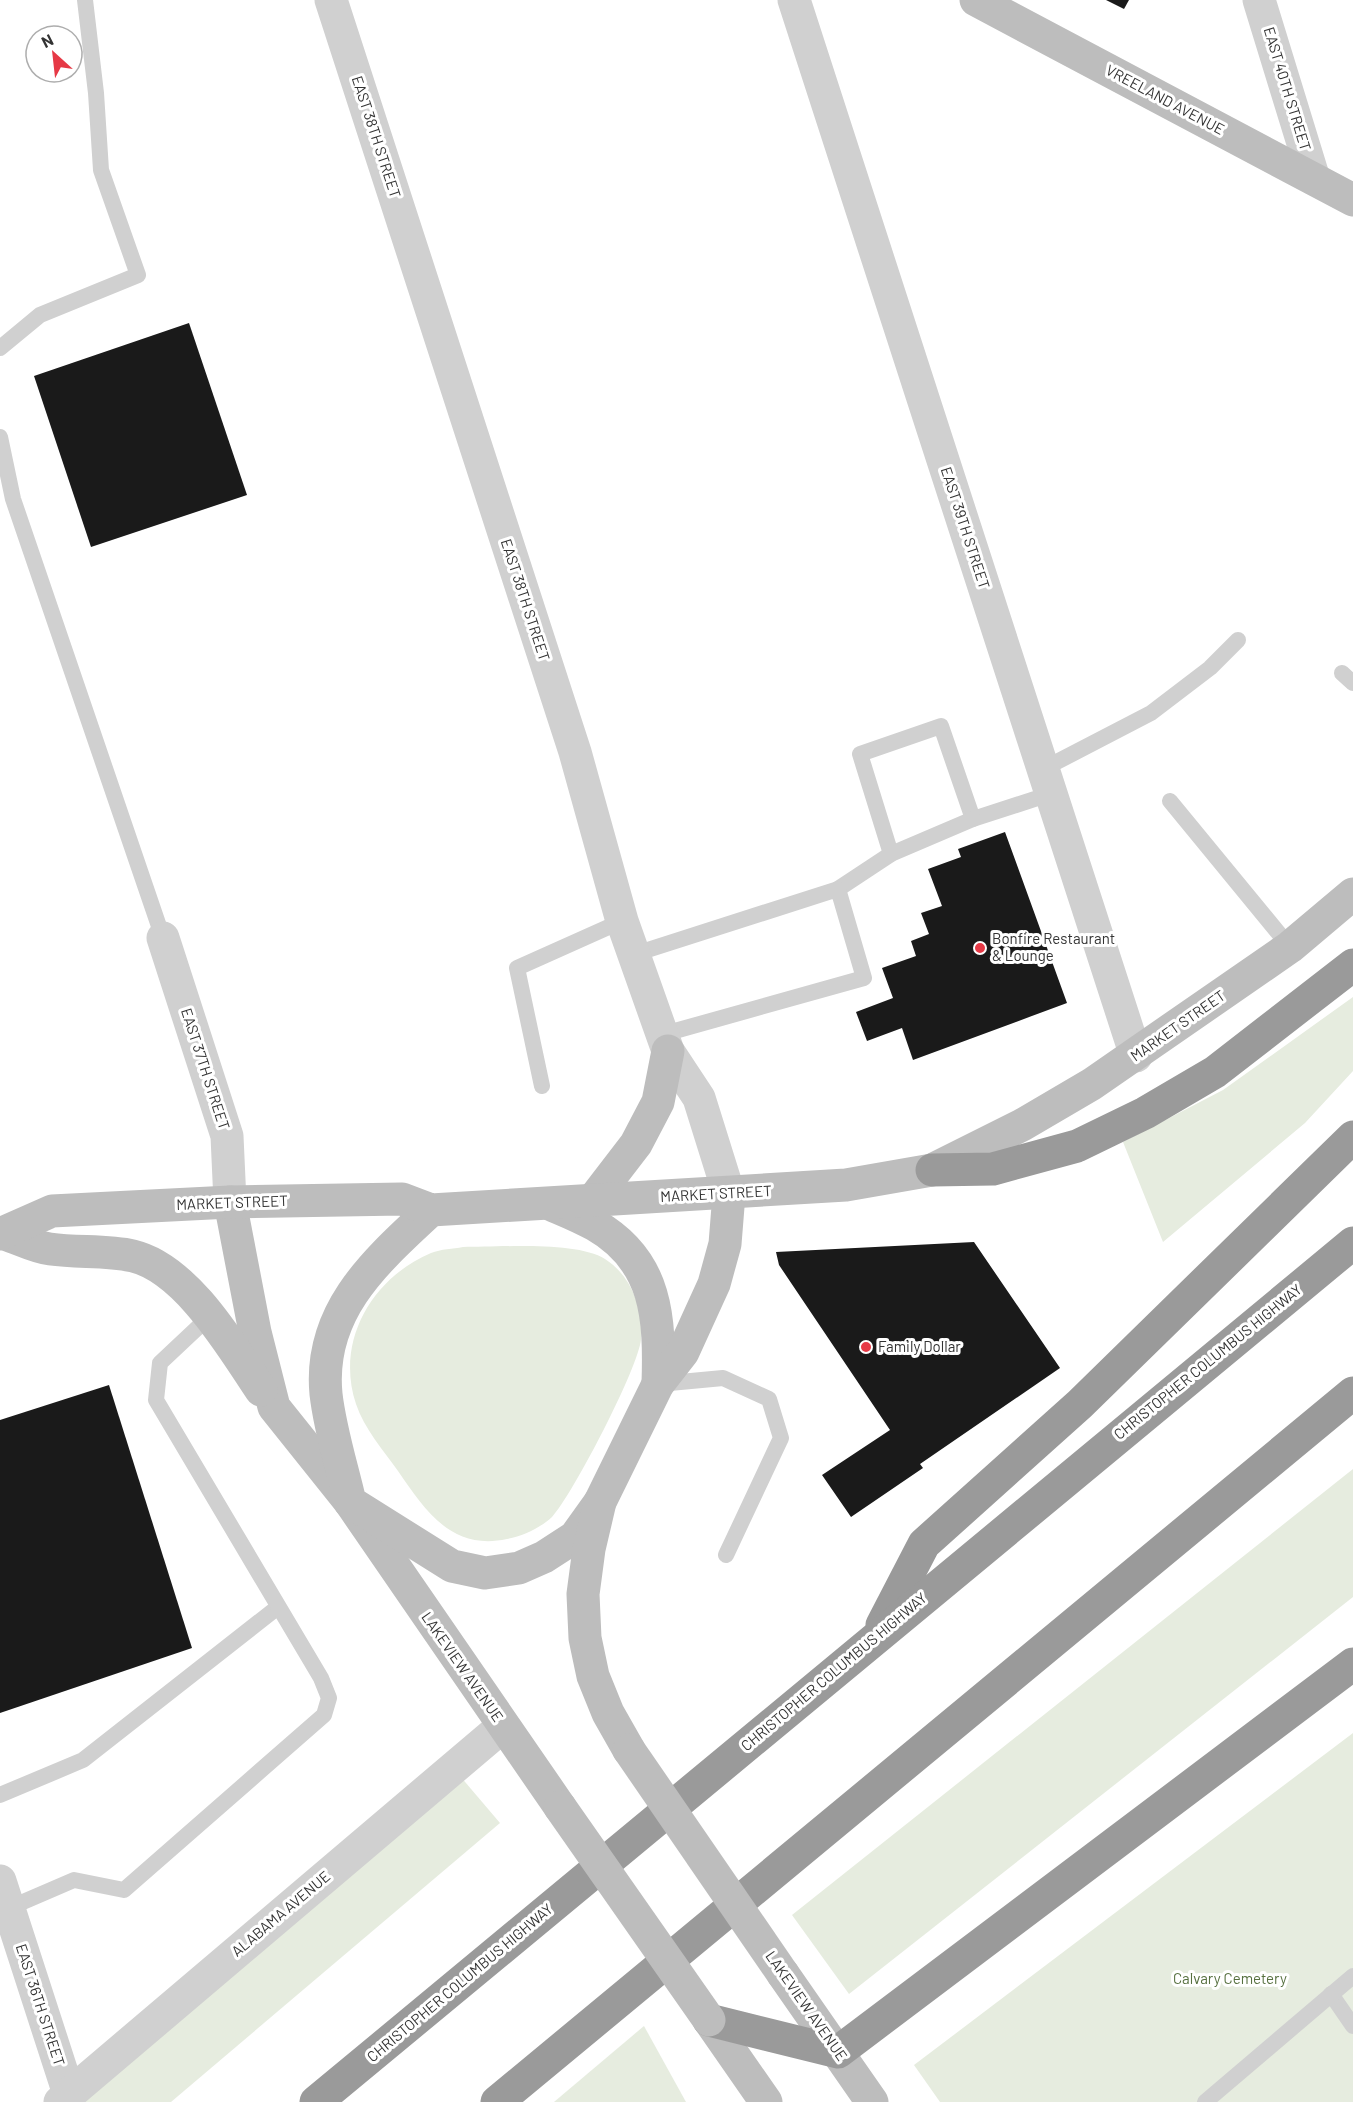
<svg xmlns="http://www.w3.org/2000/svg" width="1353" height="2102" font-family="Barlow,sans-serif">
	<rect width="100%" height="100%" fill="#fff"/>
	<g fill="#e6ecdf">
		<path d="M1353 997V1071L1305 1123 1163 1242 1123 1142 1223 1090Z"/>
		<path d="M463 1247C498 1247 577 1241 605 1259 632 1276 643 1309 641 1339 639 1367 572 1496 552 1517 540 1528 523 1536 507 1539 451 1551 425 1510 398 1471 383 1450 364 1428 356 1404 335 1341 372 1278 431 1253 441 1249 453 1249 463 1247Z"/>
		<path d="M1353 1469V1597L849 1994 792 1915Z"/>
		<path d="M1353 1733V2102H940L914 2065Z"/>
		<path d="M460 1776 500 1823 171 2102H78Z"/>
		<path d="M644 2026 686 2102H554Z"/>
	</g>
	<g fill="#1a1a1a">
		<path d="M1106 0H1129L1124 9Z"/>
		<path d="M189 323 247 495 91 547 34 376Z"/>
		<path d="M1005 832 1067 1003 913 1060 902 1028 867 1041 856 1012 893 998 882 968 916 956 911 941 929 934 921 913 942 906 928 869 961 857 958 849Z"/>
		<path d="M974 1242 1060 1368 920 1464 923 1468 851 1517 822 1475 890 1430 779 1265 776 1252Z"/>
		<path d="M109 1385 192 1648 0 1713V1420Z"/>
	</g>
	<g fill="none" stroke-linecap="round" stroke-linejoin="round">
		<g stroke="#d0d0d0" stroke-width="16">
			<path d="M0 348 40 315 138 275 101 170 96 93 85 0"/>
			<path d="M0 437 13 499 163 938"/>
			<path d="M1342 673 1353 683"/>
			<path d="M1043 769 1151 713 1210 668 1238 640"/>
			<path d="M1170 801 1290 947"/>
			<path d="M891 854 860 754 941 726 973 819 1050 794"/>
			<path d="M838 889 891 854 973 819"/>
			<path d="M635 954 838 889 864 978 664 1034"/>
			<path d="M542 1086 517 968 622 921"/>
			<path d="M659 1384 723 1378 769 1399 781 1438 726 1555"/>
			<path d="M0 1795 83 1760 278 1607"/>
			<path d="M9 1908 74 1880 124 1890 324 1715 329 1698 321 1678 156 1400 160 1363 210 1316"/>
			<path d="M1331 1994 1353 2026"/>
			<path d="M1205 2102 1353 1976"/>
		</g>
		<g stroke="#d0d0d0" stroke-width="33">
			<path d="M331 0 575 752 622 921 668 1051 699 1098 729 1194"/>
			<path d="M794 0 1136 1056"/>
			<path d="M1259 0 1314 179"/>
			<path d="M163 938 227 1136 230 1202"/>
			<path d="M0 1881 69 2094"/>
			<path d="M60 2102 503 1726"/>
		</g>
		<g stroke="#bdbdbd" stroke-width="33">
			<path d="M976 0 1353 200"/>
			<path d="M593 1200 636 1144 658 1102 668 1051"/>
			<path d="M230 1202 255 1332 274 1407 350 1502 560 1807"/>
			<path d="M552 1205C566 1211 581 1217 595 1225 658 1261 660 1319 658 1384"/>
			<path d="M431 1210C376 1261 318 1311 326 1394 330 1430 342 1467 350 1502L452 1566 485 1573 519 1568 544 1557 575 1537 600 1502"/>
			<path d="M2 1233C18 1238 34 1247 50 1249 78 1253 106 1250 133 1256 187 1269 232 1347 261 1390"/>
			<path d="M0 1234 52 1211 230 1202 402 1199 431 1210 846 1185 932 1170 1022 1125 1092 1084 1290 947 1353 894"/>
			<path d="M629 1750 608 1713 593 1676 585 1638 583 1594 589 1549 600 1502 658 1384 683 1352 714 1284 725 1244 729 1194"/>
			<path d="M783 1974 872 2102"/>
			<path d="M709 2020 766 2102"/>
		</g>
		<g stroke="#9a9a9a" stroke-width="33">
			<path d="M932 1170 993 1169 1077 1146 1145 1113 1215 1072 1353 965"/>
			<path d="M882 1625 924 1544 1080 1404 1353 1137"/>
			<path d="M709 2020 838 2052 1353 1664"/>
			<path d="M316 2102 1353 1243"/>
			<path d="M497 2102 1353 1393"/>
		</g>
		<g stroke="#bdbdbd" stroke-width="33">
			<path d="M629 1750 783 1974"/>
			<path d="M560 1807 709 2020"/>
		</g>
	</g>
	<g fill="#e63946" stroke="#fff" stroke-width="2">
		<circle cx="980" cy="948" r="6"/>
		<circle cx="866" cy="1347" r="6"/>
	</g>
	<g text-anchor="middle" stroke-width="6" stroke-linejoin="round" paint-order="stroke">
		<g font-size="15" fill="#333" stroke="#fff">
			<text transform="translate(1287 89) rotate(73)" y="5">EAST 40TH STREET</text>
			<text transform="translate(1165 100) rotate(28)" y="5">VREELAND AVENUE</text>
			<text transform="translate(376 137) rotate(72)" y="5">EAST 38TH STREET</text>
			<text transform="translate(965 528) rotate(72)" y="5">EAST 39TH STREET</text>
			<text transform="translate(525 600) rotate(72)" y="5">EAST 38TH STREET</text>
			<text transform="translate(1178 1026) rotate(-35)" y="5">MARKET STREET</text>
			<text transform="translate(205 1069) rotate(72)" y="5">EAST 37TH STREET</text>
			<text transform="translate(716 1194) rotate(-3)" y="5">MARKET STREET</text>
			<text transform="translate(232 1203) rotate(-2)" y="5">MARKET STREET</text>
			<text transform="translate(1208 1362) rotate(-39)" y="5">CHRISTOPHER COLUMBUS HIGHWAY</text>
			<text transform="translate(462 1667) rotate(55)" y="5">LAKEVIEW AVENUE</text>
			<text transform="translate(834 1672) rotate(-40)" y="5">CHRISTOPHER COLUMBUS HIGHWAY</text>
			<text transform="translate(281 1914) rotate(-40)" y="5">ALABAMA AVENUE</text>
			<text transform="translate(460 1983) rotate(-40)" y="5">CHRISTOPHER COLUMBUS HIGHWAY</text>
			<text transform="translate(40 2005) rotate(72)" y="5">EAST 36TH STREET</text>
			<text transform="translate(806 2006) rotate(55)" y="5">LAKEVIEW AVENUE</text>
		</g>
		<g font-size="15" fill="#333" stroke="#fff" text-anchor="start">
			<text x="992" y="944">Bonfire Restaurant<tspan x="992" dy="17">&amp; Lounge</tspan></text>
			<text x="878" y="1352">Family Dollar</text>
		</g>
		<g font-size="15" fill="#56703f" stroke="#fff">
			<text x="1230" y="1984">Calvary Cemetery</text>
		</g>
	</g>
	<g transform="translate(54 54) rotate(333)"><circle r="28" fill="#ffffff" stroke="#adadad" stroke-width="1.5"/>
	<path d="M0-4.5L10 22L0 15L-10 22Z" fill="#e63946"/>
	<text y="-9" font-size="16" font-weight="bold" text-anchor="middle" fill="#333333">N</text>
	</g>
</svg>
